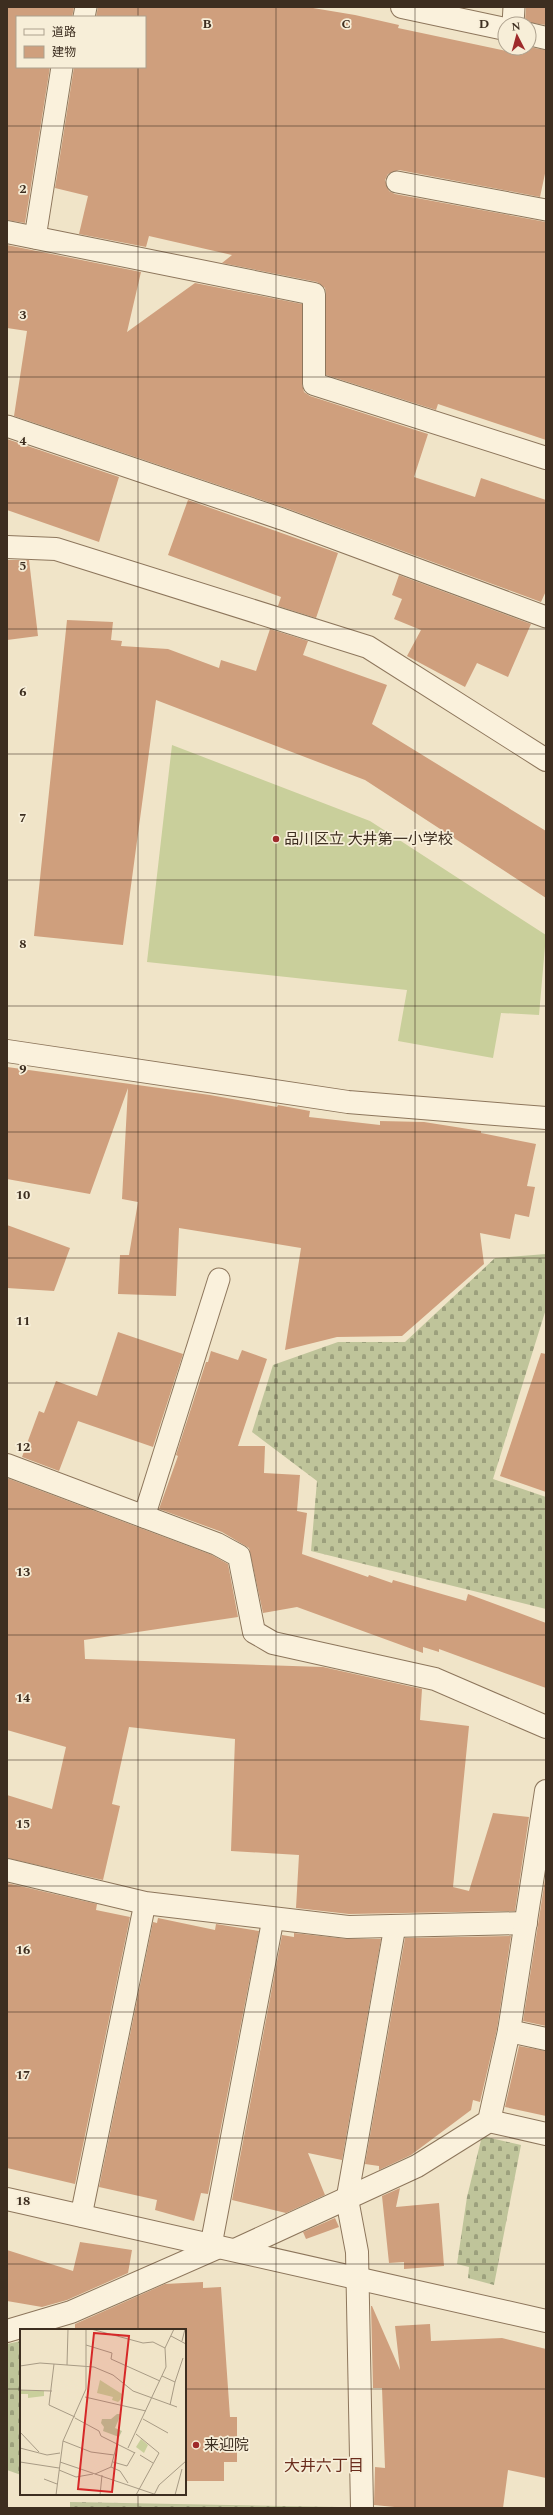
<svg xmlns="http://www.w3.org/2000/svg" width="553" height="2515" font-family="Spectral,'Noto Sans JP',serif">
	<defs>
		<pattern id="cemetery-stones" width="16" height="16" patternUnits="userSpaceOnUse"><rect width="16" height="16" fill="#bfc49a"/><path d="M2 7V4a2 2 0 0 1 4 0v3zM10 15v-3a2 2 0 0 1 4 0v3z" fill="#9ca07d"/></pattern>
	</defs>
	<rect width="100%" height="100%" fill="#f0e4c8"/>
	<g fill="url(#cemetery-stones)">
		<path d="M546 1254V1309L493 1479 546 1497V1609L311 1551 317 1481 252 1432 273 1365 338 1342H405L495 1258Z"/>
		<path d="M482 2136 521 2145 494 2285 468 2278 469 2267 457 2264 467 2197Z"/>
		<path d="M21 2341V2475L7 2470V2344Z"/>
		<path d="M70 2502 340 2507V2508H70Z"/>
	</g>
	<path fill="#c9cf9b" d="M172 745 370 821 546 935 539 1015 501 1013 493 1058 398 1041 407 990 147 962Z"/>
	<g fill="#cf9f7d">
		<path d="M7 7H74L72 17H17V67H50L25 223 7 220Z"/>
		<path d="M98 7H307L355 15 399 25 398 28 520 54 521 48 529 47 546 50V169L540 197 399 170 388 174 385 180 389 191 395 194 546 222V440L438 404 436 410 326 375V294L325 288 317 282 222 263 232 255 149 236 146 247 79 234 88 196 55 188 74 67H145V17H96Z"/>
		<path d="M526 7H546V25L525 22Z"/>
		<path d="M7 245 141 272 127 332 195 283 302 304V384L304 392 310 396 428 434 414 477 475 497 481 478 546 500V591L541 602 286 508 14 416 27 331 7 328Z"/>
		<path d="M7 439 119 477 99 542 7 510Z"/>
		<path d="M188 500 338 553 316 618 278 606 281 597 168 555Z"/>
		<path d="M7 560H29L38 636 7 640Z"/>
		<path d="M399 575 531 624 508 677 477 663 465 687 407 656 421 630 394 619 402 599 392 595Z"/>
		<path d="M67 620 113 622 111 640 122 641 121 646 168 649 219 668 221 660 256 671 270 629 308 641 303 655 387 685 372 724 546 831V898L365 780 156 700 123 945 34 936Z"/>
		<path d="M7 1067 210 1095 277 1107 278 1105 310 1111 309 1117 380 1125V1121L424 1122 481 1131V1133L536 1144 527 1186 535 1187 529 1217 515 1214 510 1239 480 1233 484 1264 402 1336 337 1337 285 1350 301 1248 179 1228 176 1296 118 1294 120 1255H129L138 1202 122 1199 128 1088 90 1194 7 1179Z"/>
		<path d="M7 1225 70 1248 54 1291 7 1288Z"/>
		<path d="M118 1332 183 1354 153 1447 78 1421 59 1471 22 1457 39 1411 44 1413 56 1381 97 1396Z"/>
		<path d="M242 1350 267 1359 238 1446H265L264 1473 300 1475 297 1511 307 1513 302 1554 368 1577 369 1575 392 1583 393 1580 466 1601 468 1594 546 1623V1688L439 1649V1652L423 1647V1653L297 1607 263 1613 249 1548 222 1532 159 1509 178 1456 176 1455 206 1362H208L211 1351 238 1360Z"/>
		<path d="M541 1353 546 1354V1492L500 1476Z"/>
		<path d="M7 1478 212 1555 228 1564 238 1617 84 1640 85 1659 323 1667 422 1689 420 1720 469 1726 453 1887 469 1891 493 1813 529 1817 515 1911 349 1914 296 1908 299 1855 231 1851 235 1739 129 1727 112 1804 120 1806 103 1880 7 1858V1795L52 1809 66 1747 7 1730Z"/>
		<path d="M546 1873V2026L523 2021Z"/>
		<path d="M7 1883 97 1904 96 1910 130 1917 75 2184 7 2168Z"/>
		<path d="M158 1918 215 1930 216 1924 259 1931 208 2194 201 2193 194 2221 155 2210 157 2200 99 2187 153 1922 157 1923Z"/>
		<path d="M294 1933 347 1939H381L342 2160 308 2153 325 2195 286 2213 232 2200 282 1935 294 1937Z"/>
		<path d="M511 1936 497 2029 480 2102 473 2100 471 2110 411 2155 379 2170V2166L365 2164 405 1938Z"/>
		<path d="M519 2046 546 2051V2116L505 2107Z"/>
		<path d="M400 2188 396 2207 439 2203 444 2266 404 2269V2262L389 2263 382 2196Z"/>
		<path d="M335 2218 339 2227 306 2239 303 2232Z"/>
		<path d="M80 2242 132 2250 128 2273 67 2300 42 2307 7 2301V2250L73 2271Z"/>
		<path d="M203 2282V2288L221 2287 230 2417H237V2462H224V2481H185V2330H75V2324L165 2284Z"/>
		<path d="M371 2306H372L400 2370 395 2326 430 2324 431 2341 502 2338 546 2349V2478L508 2470 503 2508H405L374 2505 375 2467 385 2468 382 2388H373Z"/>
	</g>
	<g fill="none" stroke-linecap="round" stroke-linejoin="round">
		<defs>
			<g id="service">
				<path d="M84 17 86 7"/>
				<path d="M513 24 514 7"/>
				<path d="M397 182 546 210"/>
				<path d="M35 238 62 67"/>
				<path d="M7 426 282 519 546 617"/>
				<path d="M144 1517 219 1279"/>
				<path d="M347 2199 395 1926"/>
				<path d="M81 2216 145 1903"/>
				<path d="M211 2245 273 1919"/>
			</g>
			<g id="minor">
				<path d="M402 7 505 29"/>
				<path d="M529 34 546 38"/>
				<path d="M7 232 314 294V384L546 458"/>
				<path d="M7 1051 348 1102 546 1118"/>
				<path d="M7 1465 217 1544 239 1556 254 1632 273 1643 435 1679 546 1727"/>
				<path d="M7 1870 145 1903 348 1927 526 1923"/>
				<path d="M509 2031 546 2039"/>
				<path d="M489 2121 546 2134"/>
				<path d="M347 2199 357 2252 362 2508"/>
				<path d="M235 2250 417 2166 489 2121 509 2031 546 1791"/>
				<path d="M7 2331 71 2312 219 2247"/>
			</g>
			<g id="tertiary">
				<path d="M7 547 56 549 368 647 546 760"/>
				<path d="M7 2199 546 2321"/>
			</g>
		</defs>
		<use href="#service" stroke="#8d765c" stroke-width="23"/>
		<use href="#minor" stroke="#8d765c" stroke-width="24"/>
		<use href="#tertiary" stroke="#8d765c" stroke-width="24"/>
		<use href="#service" stroke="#faf1dc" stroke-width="21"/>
		<use href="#minor" stroke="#faf1dc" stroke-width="22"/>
		<use href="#tertiary" stroke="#faf1dc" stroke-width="22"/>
	</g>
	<path fill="none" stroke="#3d2e20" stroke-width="1" stroke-opacity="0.55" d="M138 7V17M276 7V2508M415 7V2508M138 67V2330M7 126H546M7 252H546M7 377H546M7 503H546M7 629H546M7 754H546M7 880H546M7 1006H546M7 1132H546M7 1258H546M7 1383H546M7 1509H546M7 1635H546M7 1760H546M7 1886H546M7 2012H546M7 2138H546M7 2264H546M7 2389H21M185 2389H546M138 2494V2508"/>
	<g fill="#9e2a2b" stroke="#f7eed8" stroke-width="1.5">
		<circle cx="276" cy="839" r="4"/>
		<circle cx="196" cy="2445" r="4"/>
	</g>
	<g text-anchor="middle" stroke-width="3.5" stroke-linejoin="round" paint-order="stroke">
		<g font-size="15" fill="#3d2e20" stroke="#f7eed8" text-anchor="start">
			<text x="284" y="844">品川区立 大井第一小学校</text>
			<text x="204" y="2450">来迎院</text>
		</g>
		<g font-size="16" fill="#6b2e1e" stroke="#f7eed8">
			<text x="324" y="2471">大井六丁目</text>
		</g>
	</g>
	<g transform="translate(20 2329)">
		<rect width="166" height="166" fill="#f0e4c8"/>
		<path d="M97 85H101L95 99 102 102 99 108 83 102 84 98 81 94 82 90H91Z" fill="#bfc49a"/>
		<path d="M0 61 24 62V67L8 69V65H0ZM121 110 128 116 124 124 116 118Z" fill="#c9cf9b"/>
		<path d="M80 51 102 65 101 70 98 73 92 71 93 68 77 64Z" fill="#c9cf9b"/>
		<path fill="none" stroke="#a89b85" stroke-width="1" d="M71 0 123 14 133 13 145 19M151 7 166 15M162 12 165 0M66 16 92 24 91 30 140 52M34 35 29 76 55 88M47 36 48 0M0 37 20 34 74 38 93 46 113 62 157 78M142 47 155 53 150 76M155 53 163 29M0 61 32 62M65 68 126 82M55 89 79 102 81 107 97 115 91 138 75 145M123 90 148 104M0 103 19 123M116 105 139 124 116 166M43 112 71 123 94 126M97 115 115 124M0 119 27 126 40 124M108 119 146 38 145 19 154 0M120 126 133 134M0 133 39 139M40 133 137 166M93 133 107 137 115 123M91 138 100 142 108 154M39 141 56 148 73 145M24 150 37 155M36 166 43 112 66 60V0M80 166 82 146M134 166 139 156 166 132M155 166 162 140"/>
		<path fill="#d62828" fill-opacity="0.15" stroke="#d62828" stroke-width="2" d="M74 4 109 7 92 163 58 160Z"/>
		<rect width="166" height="166" fill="none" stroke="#3d2e20" stroke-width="2"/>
	</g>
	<g font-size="13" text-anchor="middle" font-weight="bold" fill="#3d2e20" stroke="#f7eed8" stroke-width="3.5" stroke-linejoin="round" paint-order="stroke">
		<text x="207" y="28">B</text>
		<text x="346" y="28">C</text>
		<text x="484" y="28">D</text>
		<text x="23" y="193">2</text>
		<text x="23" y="319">3</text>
		<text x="23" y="445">4</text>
		<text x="23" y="570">5</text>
		<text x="23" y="696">6</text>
		<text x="23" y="822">7</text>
		<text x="23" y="948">8</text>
		<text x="23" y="1073">9</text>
		<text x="23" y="1199">10</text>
		<text x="23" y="1325">11</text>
		<text x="23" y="1451">12</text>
		<text x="23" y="1576">13</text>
		<text x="23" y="1702">14</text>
		<text x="23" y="1828">15</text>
		<text x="23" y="1954">16</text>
		<text x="23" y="2079">17</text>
		<text x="23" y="2205">18</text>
	</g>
	<rect width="553" height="2515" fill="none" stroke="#3d2e20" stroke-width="16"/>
	<rect x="16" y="16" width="130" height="52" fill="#f7eed8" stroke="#ada18e"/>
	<rect x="24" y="29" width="20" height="6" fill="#faf1dc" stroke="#ada18e"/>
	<text x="52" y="36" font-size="12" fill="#3d2e20">道路</text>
	<rect x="24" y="46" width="20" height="12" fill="#cf9f7d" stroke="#ada18e"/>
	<text x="52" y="56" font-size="12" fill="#3d2e20">建物</text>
	<g transform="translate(517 36) rotate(354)"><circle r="19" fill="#f7eed8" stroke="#ada18e"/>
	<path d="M0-3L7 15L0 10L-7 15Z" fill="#9e2a2b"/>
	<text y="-6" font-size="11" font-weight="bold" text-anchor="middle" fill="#3d2e20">N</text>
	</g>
</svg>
